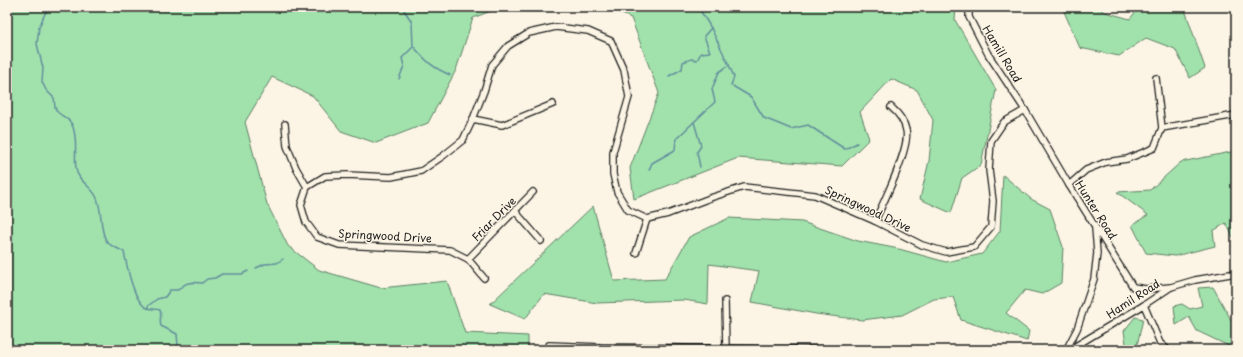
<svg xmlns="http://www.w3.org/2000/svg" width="1243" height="357" font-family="'Playpen Sans',sans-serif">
	<rect width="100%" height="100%" fill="#fcf5e5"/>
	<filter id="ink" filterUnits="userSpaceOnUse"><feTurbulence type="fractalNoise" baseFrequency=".025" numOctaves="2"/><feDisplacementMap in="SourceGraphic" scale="8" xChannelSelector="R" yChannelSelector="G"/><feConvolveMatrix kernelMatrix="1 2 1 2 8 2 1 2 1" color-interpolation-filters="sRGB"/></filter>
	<g filter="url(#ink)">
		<g fill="#a1e2ac" stroke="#5e7f64">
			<path d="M7 7H501L473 18 456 70 428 123 376 143 341 131 313 96 272 77 245 122 267 204 288 246 319 270 381 288 447 281 465 333 528 336V350H7Z"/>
			<path d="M606 7H956L955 20 996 90 981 165 962 178 951 213 920 199 929 161 933 120 917 90 891 79 860 112 869 139 842 166 738 158 634 199 630 168 659 93 631 18Z"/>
			<path d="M1062 7H1096L1105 12 1130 19 1139 7H1184L1205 68 1190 78 1175 49 1146 38 1119 56 1080 48Z"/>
			<path d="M1236 151V243L1226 223 1213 231 1215 246 1175 256 1146 253 1132 225 1148 215 1117 192 1150 190 1181 162Z"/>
			<path d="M1003 175 1031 199 1050 209 1063 247 1061 283 1042 294 1025 290 1006 313 1029 331 1027 341 961 320 953 297 934 299 902 315 862 320 816 314 752 302 759 271 709 264 708 304 684 300 597 303 544 294 525 319 490 304 593 206 614 281 665 279 689 237 729 218 802 222 858 241 899 249 946 262 982 254 1000 231Z"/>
			<path d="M1213 287 1236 329V348H1233L1197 331 1189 317 1176 325 1174 306 1182 304 1190 309 1202 306 1198 288Z"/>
			<path d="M1135 317 1143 319 1136 350H1127L1124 331Z"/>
		</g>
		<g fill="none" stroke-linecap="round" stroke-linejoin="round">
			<g stroke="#628d9c" stroke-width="1.5">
				<path d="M48 7 39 27 37 44 43 68 42 82 46 90 54 98C55 101 54 107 56 110 60 117 70 117 73 127 78 142 74 154 76 169 78 181 91 186 96 196 103 209 99 233 108 243 113 248 119 248 124 252 127 266 133 299 145 307 149 310 155 308 160 310 162 315 159 320 161 326L177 334 178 346 184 350"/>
				<path d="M414 47C427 62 432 67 450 75"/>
				<path d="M729 65 734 77 731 85 751 97 764 118 791 129 808 125 845 149 857 143"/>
				<path d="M669 76 682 69 683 62 692 59 697 60 701 53 710 52 704 36 711 28"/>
				<path d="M399 79 404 66 402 58 413 47 412 22 402 7"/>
				<path d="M694 122 701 146 697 152 700 167"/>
				<path d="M649 170 652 163 675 150 676 139 715 102 712 89 719 72 729 65 711 28 700 10 701 7"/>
				<path d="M256 268 265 264 277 263 283 259"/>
				<path d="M148 308V306L157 299 165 297 170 290H178C187 281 190 282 202 283L207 279 215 278 222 274H242L248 271"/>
			</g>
			<defs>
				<g id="minor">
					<path d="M969 7V17L988 54 1025 110 1069 185 1133 287 1146 289 1171 287"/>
					<path d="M1235 7 1236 11"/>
					<path d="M473 119 502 125 553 104"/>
					<path d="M285 124 287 146 296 168 307 187"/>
					<path d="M1162 128 1236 115"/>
					<path d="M1069 185 1086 170 1106 162 1127 159 1154 148 1162 128 1156 78"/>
					<path d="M515 211 541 241"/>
					<path d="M875 221C883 203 911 147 906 130 904 120 898 113 891 107"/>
					<path d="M636 253 647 219"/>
					<path d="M468 259 533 192"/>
					<path d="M484 278 468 259 450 250 339 245 317 237 306 222 301 205 307 187 325 176 347 175 391 177 421 171 443 156 463 140 473 119 484 91 492 65 508 46 529 33 556 27 588 31 611 41 624 70 629 97 613 152V174L617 192 628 210 647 219 668 214 710 198 744 187 815 195 875 221 922 245 946 252 974 247 991 227 993 201 989 170 991 141 1004 122 1025 110"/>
					<path d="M725 301 726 348"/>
					<path d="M1144 305 1160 343 1168 350"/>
					<path d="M549 345 601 347 867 350"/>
					<path d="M1066 350 1077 329 1094 279 1097 253 1095 228"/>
					<path d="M1069 350 1144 305 1171 287 1195 280 1236 273"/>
				</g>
			</defs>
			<use href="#minor" stroke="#1c1c1c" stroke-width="8"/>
			<use href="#minor" stroke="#fcf5e5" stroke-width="5.5"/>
		</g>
	</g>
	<g text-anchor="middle" stroke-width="3" stroke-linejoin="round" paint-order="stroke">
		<g font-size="11" fill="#1c1c1c" stroke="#fcf5e5">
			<text transform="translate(1002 54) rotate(59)" y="4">Hamill Road</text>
			<text transform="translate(868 209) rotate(25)" y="4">Springwood Drive</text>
			<text transform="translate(1096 210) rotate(58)" y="4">Hunter Road</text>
			<text transform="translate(494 219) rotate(-45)" y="4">Friar Drive</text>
			<text transform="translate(385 236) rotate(3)" y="4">Springwood Drive</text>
			<text transform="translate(1133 299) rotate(-33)" y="4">Hamil Road</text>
		</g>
	</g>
	<rect width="1243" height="357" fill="none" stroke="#fcf5e5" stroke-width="24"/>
	<rect x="12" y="12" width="1219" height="333" fill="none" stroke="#1c1c1c" stroke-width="1.5" filter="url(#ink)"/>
</svg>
